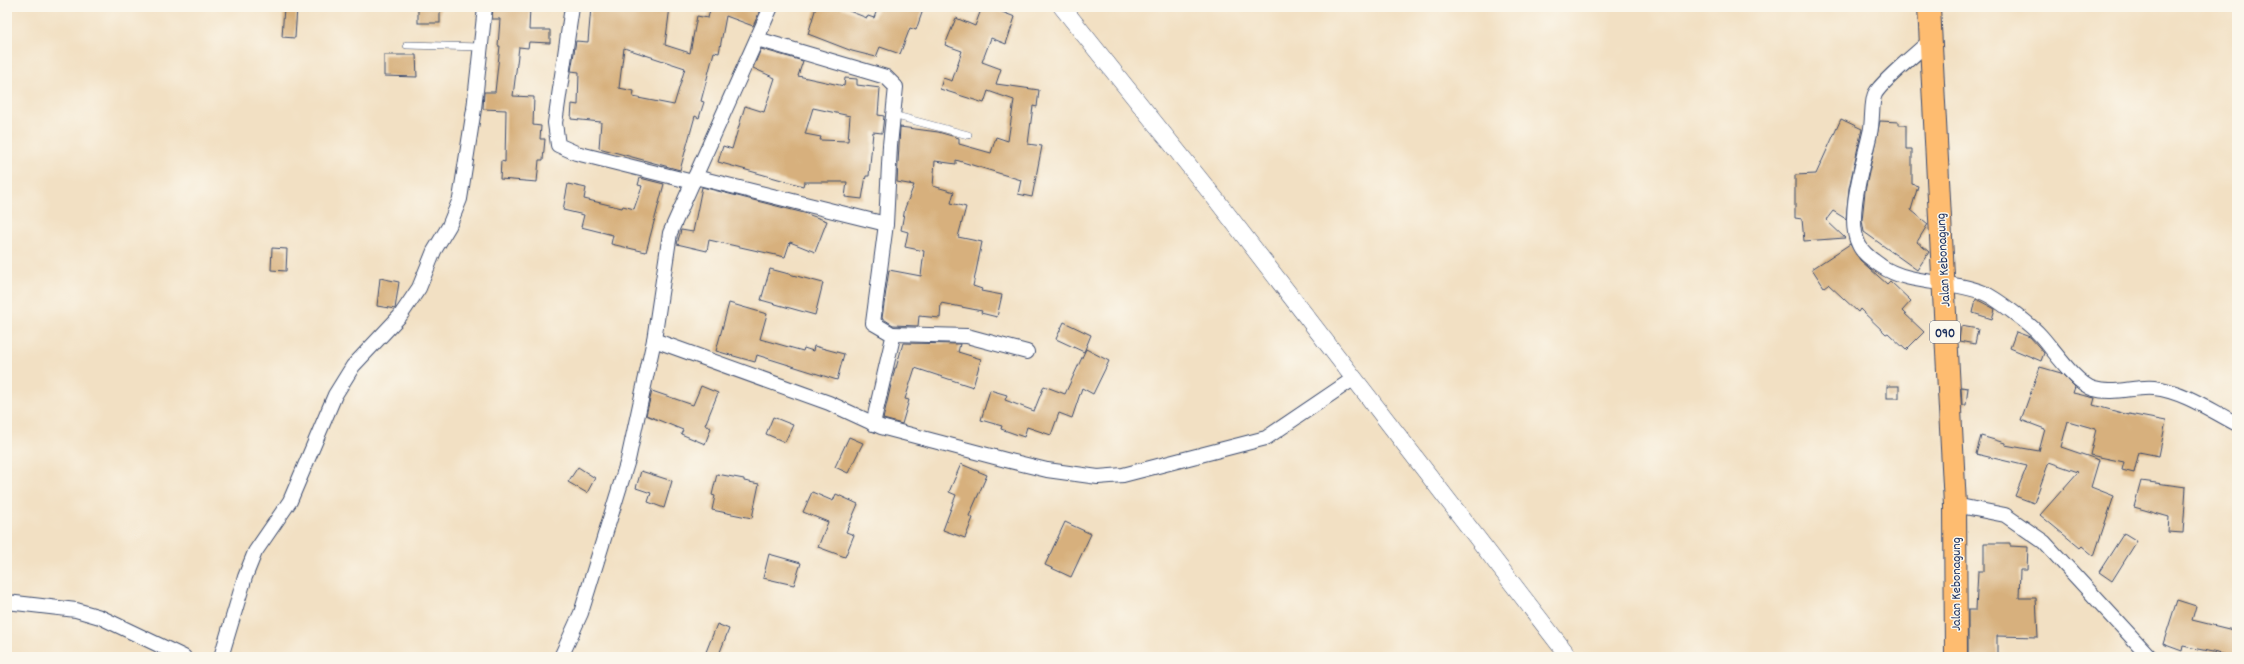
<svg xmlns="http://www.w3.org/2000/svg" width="2244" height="664" font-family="Dekko,sans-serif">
	<rect width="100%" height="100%" fill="#fbf7ec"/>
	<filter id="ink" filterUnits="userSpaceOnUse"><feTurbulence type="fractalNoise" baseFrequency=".025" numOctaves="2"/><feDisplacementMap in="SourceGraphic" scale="8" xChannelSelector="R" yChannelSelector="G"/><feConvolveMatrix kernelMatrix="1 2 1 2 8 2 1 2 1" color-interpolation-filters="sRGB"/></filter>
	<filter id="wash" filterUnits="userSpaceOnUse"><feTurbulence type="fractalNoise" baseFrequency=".012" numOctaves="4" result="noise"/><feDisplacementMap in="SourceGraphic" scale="16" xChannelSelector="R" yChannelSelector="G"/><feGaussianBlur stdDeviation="0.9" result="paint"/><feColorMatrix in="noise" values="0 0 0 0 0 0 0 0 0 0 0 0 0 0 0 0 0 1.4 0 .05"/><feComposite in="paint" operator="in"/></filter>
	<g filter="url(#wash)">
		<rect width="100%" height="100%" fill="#f2e0c3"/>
		<g id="blocks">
			<g fill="#d7b07d" fill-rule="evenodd">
				<path d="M284 7H297L295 38 282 37Z"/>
				<rect x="418" y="7" width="22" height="16"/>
				<path d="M493 7H530L529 30H550V43L529 42 528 48 519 47 513 96 534 97 533 125 541 126 540 139H545L543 160H539L537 182 500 179 501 161 505 162 506 110 483 109 484 92H495L500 46H498L500 19H492Z"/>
				<path d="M591 7H670L665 45 690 53 697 16 708 18 710 10 707 7H748L760 11 753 26 726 16 719 53 714 52 701 101 704 102 699 118 695 116 680 170 599 148 601 122 571 119 572 104 578 105 579 72 571 71 576 41 588 42ZM624 48 685 68 674 105 633 97 634 91 619 88Z"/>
				<path d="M816 7H839L867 18 868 16 874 18 878 7H924L916 30 910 28 900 54 880 47 876 57 852 51 808 34Z"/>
				<path d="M982 7H989L1015 17 1006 44 991 38 982 62 1001 69 996 84 1039 90 1037 107 1033 106 1028 144 1042 146 1032 197 1018 194 1021 180 956 160V164L935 161 933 186 954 192 951 203 966 207 958 237 982 242 973 286 982 289 981 291 1002 295 997 317 981 313 982 311 941 303 940 318 919 316 918 326 893 325 882 318 889 270 921 276 924 251 905 247 908 232 901 230 905 208 914 185 897 182 900 127 938 132 959 138V144L991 153 996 137 1008 141 1014 100 988 91 984 103 940 89 943 78 952 81 962 51 945 45 956 18 975 26Z"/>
				<path d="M761 49 803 61 798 76 844 86 845 78 857 79V85L880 88 878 115 884 116 882 133 873 132 869 176H866L862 199 845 197 847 182H804L803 186 718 162 723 146 732 149 745 106 764 112 775 78 753 68ZM813 108 850 116 848 141 820 140 821 137 805 134Z"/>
				<path d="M384 55H416L417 77 384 76Z"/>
				<path d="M1841 119 1862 129 1849 188 1846 219 1833 211 1826 220 1845 238 1804 241 1802 219 1795 218V175L1816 174Z"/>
				<path d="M1880 121 1899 122V125H1906V149H1912V184L1918 186 1911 210 1928 224 1917 242 1929 252 1917 270 1864 232 1862 220 1865 191Z"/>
				<path d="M640 178 664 184 646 252 611 244 613 235 581 227 584 215 563 210 568 184 586 188 584 199 622 208 623 206 634 209 642 186 638 185Z"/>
				<path d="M702 187 804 213 827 221 815 252 790 242 785 257 709 240 707 251 677 244 681 230 693 232Z"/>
				<path d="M1850 244 1860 260 1887 284 1890 281 1911 301 1902 311 1924 332 1906 350 1888 333 1886 334 1860 309 1858 312 1828 284 1824 287 1812 269Z"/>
				<path d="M272 248 287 249 286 271 271 270Z"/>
				<path d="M770 269 823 283 815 315 761 300Z"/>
				<path d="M380 278 399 282 395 309 377 306Z"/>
				<path d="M1976 299 1995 309 1992 319 1973 313Z"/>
				<path d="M729 303 767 314 760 339 803 351 804 348 813 351 814 346 844 354 837 380 757 355 755 362 716 351Z"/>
				<path d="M1064 322 1091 335 1084 352 1056 339Z"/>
				<path d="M1961 326 1978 329 1975 344 1959 341Z"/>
				<path d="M2016 332 2030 337 2039 347 2044 353 2041 361 2010 348Z"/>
				<path d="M903 343 960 344 958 352 981 359 973 387 915 368 905 399 909 400 902 424 883 419 895 368H896Z"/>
				<path d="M1086 349 1109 361 1093 394 1082 388 1072 418 1059 413 1051 435 1027 427 1024 437 1001 429 1002 426 981 420 990 390 1007 395 1005 400 1034 411 1044 386 1065 394Z"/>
				<path d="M2040 367 2061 373 2075 387 2073 393 2095 398 2093 405 2129 415V414L2166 421 2159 456 2139 452 2134 473 2122 470 2124 462 2090 455 2096 429 2068 421 2061 447 2099 460 2091 487 2114 496 2094 556 2082 546 2080 548 2040 515 2078 472 2049 462 2034 503 2015 496 2027 466 1976 454 1981 436 2005 443V445L2039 451 2045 429 2021 420Z"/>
				<path d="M701 386 718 393 705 425 711 428 705 444 681 434 683 430 646 415 652 391 693 405Z"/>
				<rect x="1887" y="386" width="12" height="12"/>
				<path d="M1961 387 1968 388 1966 405H1962Z"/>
				<path d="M773 417 793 425 785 442 766 434Z"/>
				<path d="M849 437 863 443 848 473 835 467Z"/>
				<path d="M961 464 987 475 969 516 973 518 965 538 943 530 956 495 949 492Z"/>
				<path d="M578 467 595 478 587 493 568 482Z"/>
				<path d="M641 471 672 481 664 508 648 502 651 493 636 488Z"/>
				<path d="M717 474 744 479V481L759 484 752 518 712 510 715 496 712 495Z"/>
				<path d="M2141 481 2186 487 2183 533 2168 532 2169 517 2134 507Z"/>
				<path d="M812 492 833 501 836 494 858 504 846 532 854 535 845 557 818 547 828 522 803 512Z"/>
				<path d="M1065 522 1091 534 1071 577 1045 565Z"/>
				<path d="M2124 533 2137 541 2112 581 2099 572Z"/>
				<path d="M1984 543H2010V546L2028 547 2027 570H2020L2019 598H2036L2038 637 1997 636V657H1968V610H1976L1978 571H1984Z"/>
				<path d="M769 554 801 563 794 585 763 578Z"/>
				<path d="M2177 600 2196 606 2192 620 2237 631V657L2183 646 2182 651 2163 644Z"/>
				<path d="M717 624 729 629 718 657H704Z"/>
			</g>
		</g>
	</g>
	<g filter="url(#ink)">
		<use href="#blocks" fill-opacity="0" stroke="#3b4a6d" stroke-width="1"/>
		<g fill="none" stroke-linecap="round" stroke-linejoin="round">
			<defs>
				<g id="service">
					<path d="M407 45 481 47"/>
					<path d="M893 115 968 135"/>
				</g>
				<g id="minor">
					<path d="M572 7 555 123 558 145 576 153 693 182"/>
					<path d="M757 39 886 77 896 87 890 145 886 224 873 323 892 334 893 337 873 424"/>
					<path d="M1931 40C1918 52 1882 81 1875 94 1871 102 1873 123 1870 133 1864 161 1845 219 1859 245 1863 254 1873 260 1881 266 1910 286 1951 279 1984 293 1996 298 2031 325 2040 335 2053 349 2076 384 2094 389 2113 395 2135 386 2154 388 2183 391 2212 411 2237 424"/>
					<path d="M695 177 886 224"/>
					<path d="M892 334 967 336 1027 352"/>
					<path d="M654 340 829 403 881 427 1006 460 1047 470 1098 477 1123 475 1266 438 1353 379"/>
					<path d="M1955 505 2005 515 2044 542 2150 657"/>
					<path d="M7 602 76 610 100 617 184 657"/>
					<path d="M221 657 245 577 255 552 290 501 335 395 353 366 400 316 419 288 434 251 449 226 460 199 474 109 485 7"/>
					<path d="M561 657 581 613 628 460 654 340 670 233 771 7"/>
				</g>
				<path id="tertiary" d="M1062 7 1218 202 1569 657"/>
				<path id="primary" d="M1929 7 1955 505 1956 657"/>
			</defs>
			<use href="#service" stroke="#3b4a6d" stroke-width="8"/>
			<use href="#minor" stroke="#3b4a6d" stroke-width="16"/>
			<use href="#tertiary" stroke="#3b4a6d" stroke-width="18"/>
			<use href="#primary" stroke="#3b4a6d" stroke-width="24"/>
			<use href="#service" stroke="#fff" stroke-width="7"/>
			<use href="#minor" stroke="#fff" stroke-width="14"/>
			<use href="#tertiary" stroke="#fff" stroke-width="17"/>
			<use href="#primary" stroke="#febc70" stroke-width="22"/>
		</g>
	</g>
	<g text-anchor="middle" stroke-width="3" stroke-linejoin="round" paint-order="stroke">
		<rect fill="#fbf7ec" stroke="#5e6b89" stroke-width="1" x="1930" y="321" width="30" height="22" rx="3"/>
		<g font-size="13" font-weight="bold" fill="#1b2f5e">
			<text x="1945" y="337">090</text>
		</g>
		<g font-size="14" fill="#1b2f5e" stroke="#fbf7ec">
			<text transform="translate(1942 260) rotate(-93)" y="5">Jalan Kebonagung</text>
			<text transform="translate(1955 584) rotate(-90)" y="5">Jalan Kebonagung</text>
		</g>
	</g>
	<rect width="2244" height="664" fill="none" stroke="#fbf7ec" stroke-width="24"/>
</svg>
